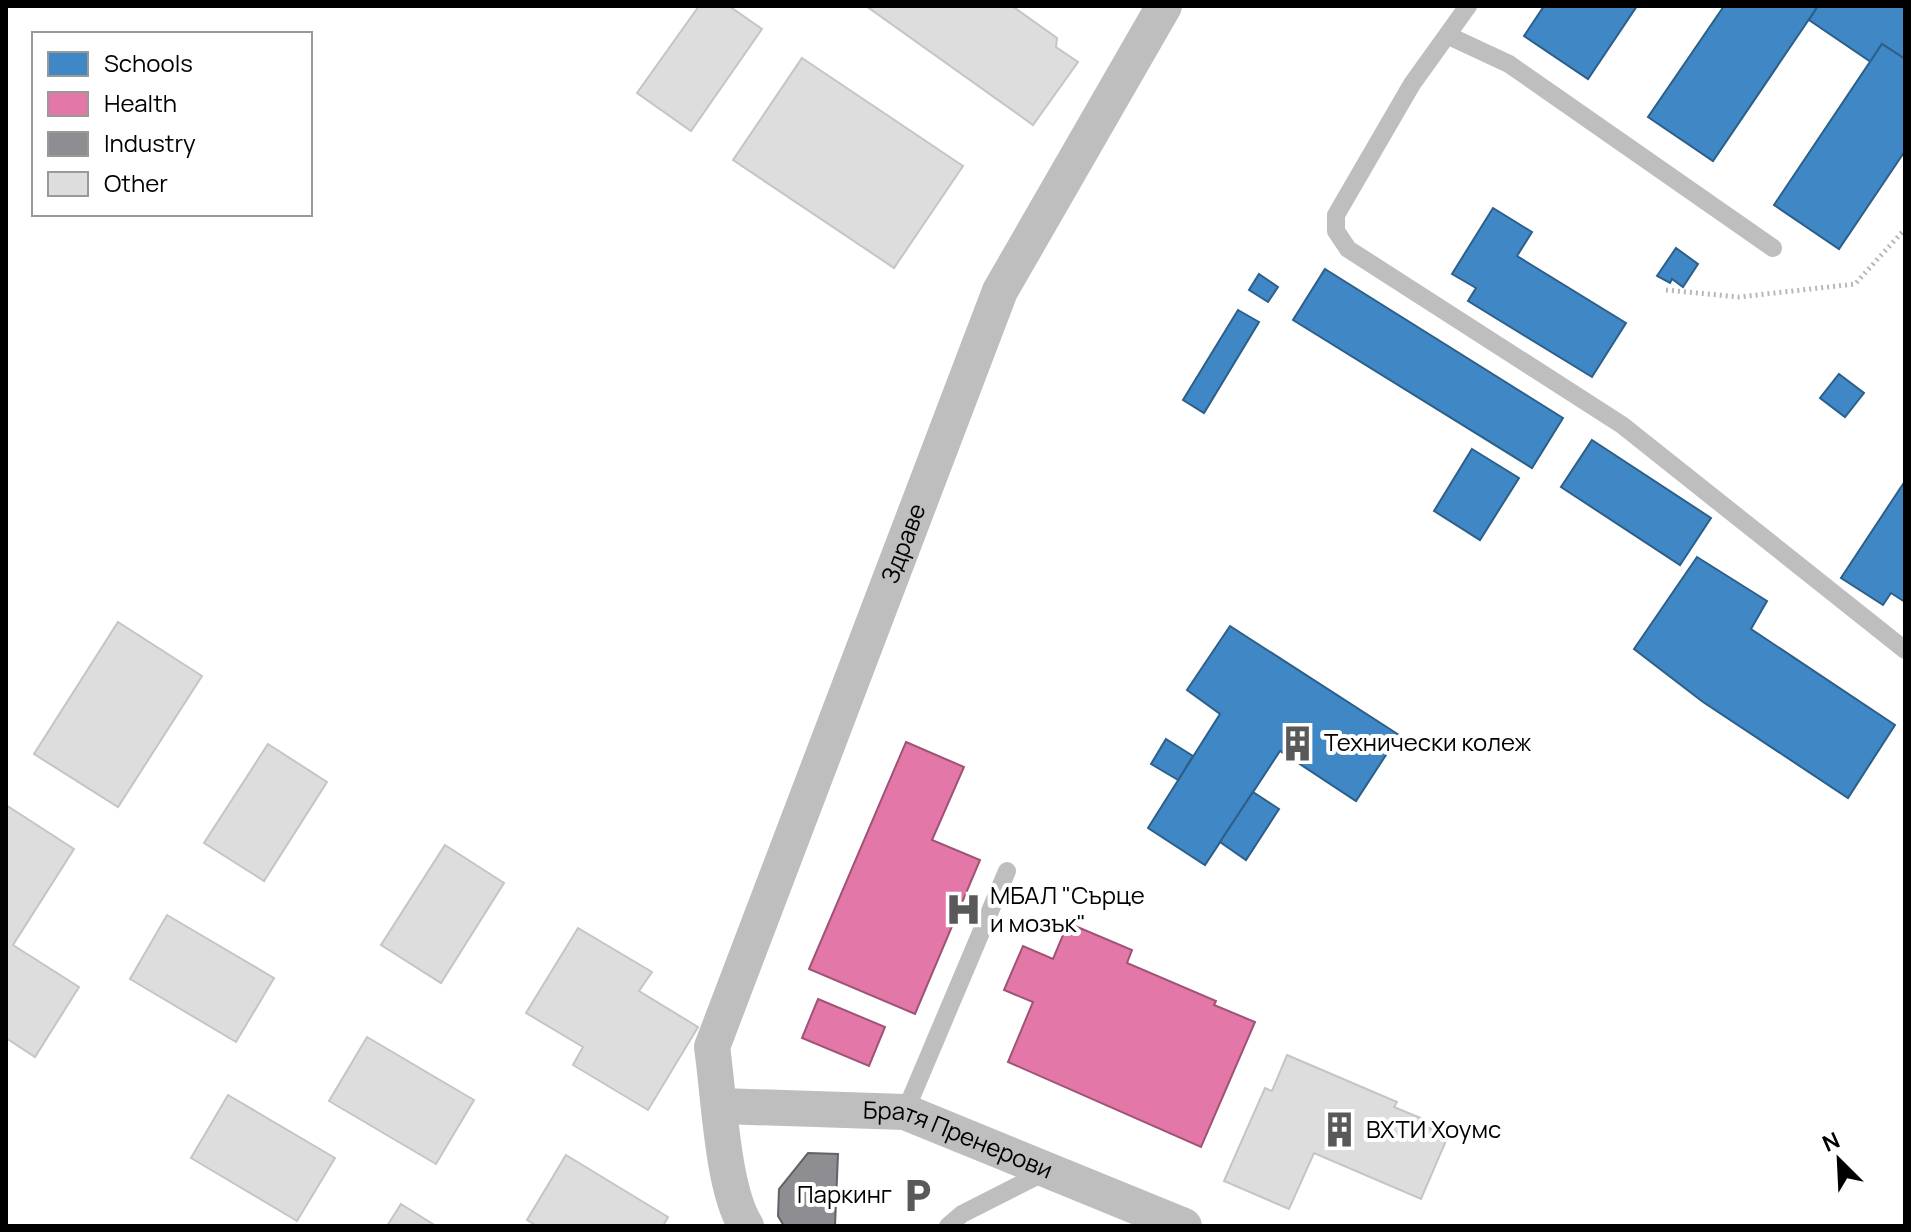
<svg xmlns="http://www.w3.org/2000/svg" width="1911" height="1232" font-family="Manrope,sans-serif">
	<rect width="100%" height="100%" fill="#fff"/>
	<g fill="#3f88c5" stroke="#2c5f8a" stroke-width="2">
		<path d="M1544 6H1637L1588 79 1524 36Z"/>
		<path d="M1724 6H1818L1713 161 1648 117Z"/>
		<path d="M1818 6H1905V59L1882 44 1871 62 1809 20Z"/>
		<path d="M1882 44 1905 59V151L1839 249 1774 205Z"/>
		<path d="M1493 208 1532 232 1517 256 1626 323 1592 377 1468 301 1476 288 1452 274Z"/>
		<path d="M1676 248 1698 264 1683 287 1672 279 1670 283 1657 276Z"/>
		<path d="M1325 269 1563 418 1532 468 1293 320Z"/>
		<path d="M1259 274 1278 287 1268 302 1249 290Z"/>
		<path d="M1238 310 1259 322 1204 413 1183 400Z"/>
		<path d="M1839 374 1864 393 1845 417 1820 398Z"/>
		<path d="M1592 440 1711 518 1680 565 1561 487Z"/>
		<path d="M1472 449 1519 478 1480 540 1434 511Z"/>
		<path d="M1905 481V602L1891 593 1883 605 1841 578Z"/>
		<path d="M1697 557 1767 601 1751 629 1895 725 1848 798 1703 702 1634 649Z"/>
		<path d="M1230 626 1399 735 1356 801 1280 751 1205 865 1148 828 1220 714 1187 690Z"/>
		<path d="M1166 739 1193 756 1178 780 1151 764Z"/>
		<path d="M1253 792 1279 809 1246 860 1220 842Z"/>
	</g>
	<g fill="#e377a8" stroke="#9f5376" stroke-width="2">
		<path d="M906 742 964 767 932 840 980 860 915 1014 809 969Z"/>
		<path d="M1068 923 1132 950 1127 963 1216 1001 1214 1005 1255 1022 1201 1147 1008 1062 1033 1002 1004 990 1023 946 1053 959Z"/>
		<path d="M818 999 885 1027 869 1066 802 1038Z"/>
	</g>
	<path fill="#8d8d92" stroke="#636366" stroke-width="2" d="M808 1153 838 1154 835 1226H784L778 1216 779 1189Z"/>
	<g fill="#ddd" stroke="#c5c5c5" stroke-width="2">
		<path d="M699 6H729L762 29 691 131 637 93Z"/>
		<path d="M866 6H1012L1057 38 1056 47 1078 62 1033 125Z"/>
		<path d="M802 58 963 166 894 268 733 160Z"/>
		<path d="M118 622 202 676 118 807 34 754Z"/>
		<path d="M268 744 327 782 264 881 204 843Z"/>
		<path d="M6 805 74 849 13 945 79 987 35 1057 6 1038Z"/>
		<path d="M445 845 504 883 441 983 381 945Z"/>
		<path d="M167 915 274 978 236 1042 130 979Z"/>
		<path d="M578 928 652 972 639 991 698 1027 648 1110 573 1065 583 1047 526 1013Z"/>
		<path d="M367 1037 474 1100 436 1164 329 1101Z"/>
		<path d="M1287 1055 1397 1102 1394 1107 1423 1119 1420 1124 1448 1136 1421 1199 1314 1153 1289 1209 1224 1181 1265 1088 1272 1091Z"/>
		<path d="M228 1095 335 1158 297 1221 191 1158Z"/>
		<path d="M566 1155 668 1217 663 1226H537L527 1220Z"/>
		<path d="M401 1204 436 1226H387Z"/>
	</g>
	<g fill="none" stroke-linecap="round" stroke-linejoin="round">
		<path stroke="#b8b8b8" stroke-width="5" stroke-dasharray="2 4" stroke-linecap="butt" d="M1666 290 1739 297 1855 284 1905 229"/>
		<g stroke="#bebebe" stroke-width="18">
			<path d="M1468 6 1412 84 1336 215V231L1348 249 1622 425 1905 650"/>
			<path d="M1449 36 1509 64 1773 248"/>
			<path d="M905 1112 1007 871"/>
			<path d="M948 1226 962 1214 1047 1171"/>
		</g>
		<g stroke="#bebebe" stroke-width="36">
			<path id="s1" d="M721 1106 905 1112 1184 1226"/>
			<path id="s2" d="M746 1226C722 1189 719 1094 712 1047L1000 291 1164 6"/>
		</g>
	</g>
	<defs>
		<symbol id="building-bare" viewBox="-9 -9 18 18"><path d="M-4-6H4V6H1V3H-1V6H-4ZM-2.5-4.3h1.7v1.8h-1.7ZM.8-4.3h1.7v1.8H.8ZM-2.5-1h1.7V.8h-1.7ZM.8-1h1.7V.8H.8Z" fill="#595959" stroke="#fff" stroke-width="2.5" paint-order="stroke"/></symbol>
		<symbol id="hospital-bare" viewBox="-9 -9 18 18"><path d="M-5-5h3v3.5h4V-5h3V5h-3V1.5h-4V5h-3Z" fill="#595959" stroke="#fff" stroke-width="2.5" paint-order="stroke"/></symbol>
		<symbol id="parking-bare" viewBox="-9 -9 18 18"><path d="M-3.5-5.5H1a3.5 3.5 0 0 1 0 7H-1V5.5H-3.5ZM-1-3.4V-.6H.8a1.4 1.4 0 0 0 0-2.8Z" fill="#595959" stroke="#fff" stroke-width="2.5" paint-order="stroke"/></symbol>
	</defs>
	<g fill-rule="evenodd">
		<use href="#building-bare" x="1272" y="718" width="51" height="51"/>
		<use href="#hospital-bare" x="938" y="884" width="51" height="51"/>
		<use href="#building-bare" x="1314" y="1104" width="51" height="51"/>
		<use href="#parking-bare" x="892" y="1170" width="51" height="51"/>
	</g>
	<g text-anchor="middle" stroke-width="8" stroke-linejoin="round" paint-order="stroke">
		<g font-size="24" fill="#000" stroke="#fff">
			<text dy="8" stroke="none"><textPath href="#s2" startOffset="722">Здраве</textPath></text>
			<text dy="8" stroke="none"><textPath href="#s1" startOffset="242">Братя Пренерови</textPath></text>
		</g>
		<g font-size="24" fill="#000" stroke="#fff" text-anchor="start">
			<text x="1324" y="751">Технически колеж</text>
			<text x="990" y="904">МБАЛ "Сърце<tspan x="990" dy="28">и мозък"</tspan></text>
			<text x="1366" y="1138">ВХТИ Хоумс</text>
			<text x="892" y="1203" text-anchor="end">Паркинг</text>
		</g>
	</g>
	<rect width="1911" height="1232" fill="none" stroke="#000000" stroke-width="16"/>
	<rect x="32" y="32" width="280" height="184" fill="#ffffff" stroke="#999999" stroke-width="2"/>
	<rect x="48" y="52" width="40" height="24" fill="#3f88c5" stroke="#999999" stroke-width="2"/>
	<text x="104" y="72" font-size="24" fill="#000000">Schools</text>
	<rect x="48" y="92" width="40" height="24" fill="#e377a8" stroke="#999999" stroke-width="2"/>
	<text x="104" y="112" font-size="24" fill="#000000">Health</text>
	<rect x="48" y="132" width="40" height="24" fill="#8d8d92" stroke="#999999" stroke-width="2"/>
	<text x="104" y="152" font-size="24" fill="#000000">Industry</text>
	<rect x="48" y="172" width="40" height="24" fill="#dddddd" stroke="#999999" stroke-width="2"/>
	<text x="104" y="192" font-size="24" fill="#000000">Other</text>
	<g transform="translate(1839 1160) rotate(336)" stroke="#ffffff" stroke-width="6" paint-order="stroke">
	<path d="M0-6L14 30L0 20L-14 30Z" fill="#000000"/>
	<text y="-12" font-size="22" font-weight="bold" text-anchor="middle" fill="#000000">N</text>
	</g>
</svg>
